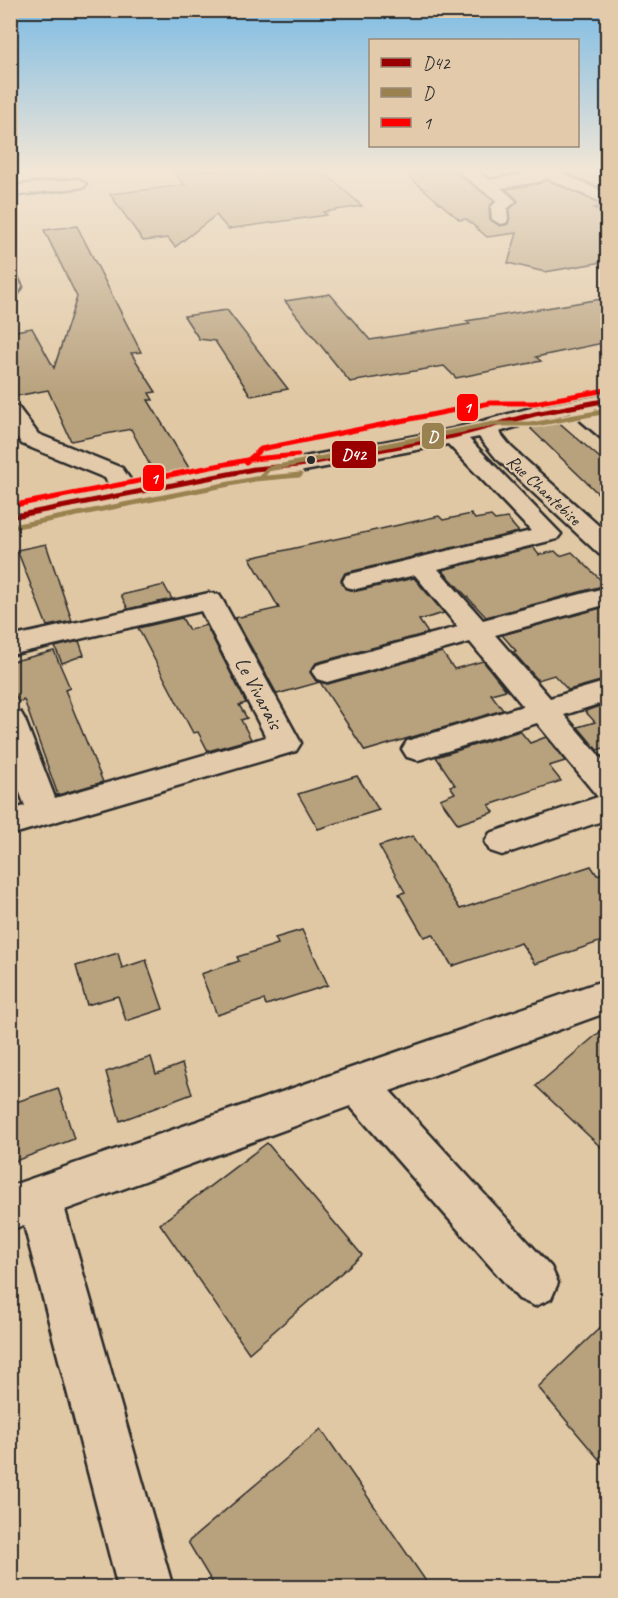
<svg xmlns="http://www.w3.org/2000/svg" width="618" height="1598" font-family="Caveat,sans-serif">
	<rect width="100%" height="100%" fill="#e1c8a4"/>
	<filter id="ink" filterUnits="userSpaceOnUse"><feTurbulence type="fractalNoise" baseFrequency=".0167" numOctaves="2"/><feDisplacementMap in="SourceGraphic" scale="12" xChannelSelector="R" yChannelSelector="G"/><feConvolveMatrix kernelMatrix="1 2 1 2 8 2 1 2 1" color-interpolation-filters="sRGB"/></filter>
	<g filter="url(#ink)">
		<g fill="#b8a17d" stroke="#2b2b2b" stroke-width="1.5">
			<path d="M172 171H323L362 206 323 212 327 215 228 229 216 215 175 247 168 238 143 241 110 194 185 185Z"/>
			<path d="M402 171H455L494 201 489 207 490 219 500 226 508 224 509 210 518 201 506 189 538 184 547 180 606 206 594 208 608 217V261L545 272 508 263 517 233 487 237 466 219 460 220Z"/>
			<path d="M562 171H608V191Z"/>
			<path d="M77 226 141 352 131 353 156 392 149 393 153 400H148L189 468 155 475 131 429 71 441 48 390 10 397V332L32 328 54 368 77 297 44 230Z"/>
			<path d="M330 294 370 340 470 324 466 321 608 298V342L536 357 541 361 456 378 444 366 350 382 285 301Z"/>
			<path d="M227 310 288 389 251 396 215 341 199 339 184 316Z"/>
			<path d="M555 419 608 465V503L531 429 536 423Z"/>
			<path d="M471 514 475 519 491 516 495 520 507 518 519 532 345 573 341 580 346 589 357 591 414 578 444 613 419 620 428 633 316 663 310 672 316 681 328 684 442 652 454 669 483 661 506 690 491 694 503 710 365 751 320 682 277 694 235 618 279 608 250 558 439 516 443 520Z"/>
			<path d="M46 544 72 621 47 626 17 550Z"/>
			<path d="M533 547 539 555 555 551 560 556 572 552 606 585 486 617 442 570Z"/>
			<path d="M164 585 172 599 128 609 121 595Z"/>
			<path d="M608 606V679L568 690 554 675 538 680 513 652 516 651 502 635Z"/>
			<path d="M182 618 189 630 206 625 246 703 239 705 247 718 241 720 251 739 208 751 198 732 193 733 138 628Z"/>
			<path d="M79 641 84 655 62 663 55 647Z"/>
			<path d="M54 651 70 688 65 690 103 782 58 795 24 700 18 702 10 682V662Z"/>
			<path d="M608 704V747L597 750 578 727 595 722 585 711Z"/>
			<path d="M520 731 530 743 546 737 565 761 549 766 561 781 489 805 494 812 458 824 440 799 455 793 450 786 455 785 436 757Z"/>
			<path d="M357 776 379 810 318 829 298 794Z"/>
			<path d="M413 836 460 909 591 866 597 875 608 871V939L535 964 521 943 452 966 433 934 424 937 399 894 405 892 379 846Z"/>
			<path d="M302 930 328 985 266 1005 264 1000 217 1015 201 974 239 961 237 957 278 944 275 938Z"/>
			<path d="M118 953 122 968 146 960 163 1009 126 1021 118 996 87 1005 76 966Z"/>
			<path d="M608 1025V1154L536 1086Z"/>
			<path d="M151 1057 156 1074 182 1064 192 1094 120 1121 106 1072Z"/>
			<path d="M58 1088 74 1139 10 1163V1104Z"/>
			<path d="M267 1143 362 1255 249 1353 160 1224Z"/>
			<path d="M608 1320V1470L538 1387Z"/>
			<path d="M321 1429 430 1587H215L188 1542Z"/>
		</g>
		<g fill="none" stroke-linecap="round" stroke-linejoin="round">
			<defs>
				<g id="minor">
					<path d="M457 171H476L490 180 536 171H557L608 194V205L547 178 538 182 501 188 516 201 507 209 508 219 506 223 500 224 492 219 491 207 497 201Z"/>
					<path d="M78 179 86 184 84 187 10 196V186Z"/>
					<path d="M10 276 17 277 22 287 17 295 10 297Z"/>
					<path d="M608 394V407L594 409 608 420V439L600 437 572 413 539 420 499 432 512 448 608 534V556L599 554 496 458 479 437 469 439 561 534 557 539 438 569 483 620 608 587V604L495 635 550 698 608 681V701L564 715 608 766V819L502 855 490 851 485 842 490 833 598 797 537 723 418 760 407 757 402 749 407 741 523 706 470 642 327 682 317 679 312 672 317 665 458 627 415 575 356 589 346 587 343 581 346 575 531 531 448 444 299 472 254 476 10 524V509L112 490 105 478 22 444 10 428V405L18 407 38 434 122 468 134 485 254 462 299 458 453 429 535 407Z"/>
					<path d="M209 593 219 595 223 601 301 743 296 751 10 835V810L25 806 10 766V710L21 713 25 720 55 798 266 737 201 611 10 655V637Z"/>
					<path d="M608 979V1012L390 1091 551 1267 558 1283 551 1299 535 1306 519 1299 350 1106 65 1210 173 1588H118L24 1225 10 1230V1186Z"/>
				</g>
			</defs>
			<use href="#minor" stroke="#2b2b2b" stroke-width="5"/>
			<use href="#minor" fill="#e2caab" fill-rule="evenodd"/>
			<defs>
				<path id="bus-1" d="M10 517 254 469 299 465 453 436 535 414 608 400"/>
				<g id="bus-2">
					<path d="M262 476 268 469 493 424H536L608 411"/>
					<path d="M12 527 255 479 300 475"/>
				</g>
				<g id="bus-3">
					<path d="M246 462 261 449 490 403H534L606 390"/>
					<path d="M10 506 252 459 298 455"/>
				</g>
			</defs>
			<use href="#bus-1" stroke="#e2caab" stroke-width="8"/>
			<use href="#bus-2" stroke="#e2caab" stroke-width="8"/>
			<use href="#bus-3" stroke="#e2caab" stroke-width="8"/>
			<use href="#bus-1" stroke="#9b0000" stroke-width="5"/>
			<use href="#bus-2" stroke="#9a8250" stroke-width="5"/>
			<use href="#bus-3" stroke="#f00" stroke-width="5"/>
		</g>
	</g>
	<linearGradient id="sky" x2="0" y2="1"><stop stop-color="#7dbce4"/><stop offset="0.43" stop-color="#f2e6d6"/><stop offset="1" stop-color="#f2e6d6" stop-opacity="0"/></linearGradient>
	<rect width="618" height="395" fill="url(#sky)"/>
	<circle fill="#2b2b2b" stroke="#e2caab" stroke-width="2" cx="311" cy="460" r="5"/>
	<g text-anchor="middle" stroke-width="4.5" stroke-linejoin="round" paint-order="stroke">
		<g font-size="18" fill="#2b2b2b" stroke="#e2caab">
			<text transform="translate(544 490) rotate(43)" y="6">Rue Chantebise</text>
		</g>
		<g font-size="21" fill="#2b2b2b" stroke="#e2caab">
			<text transform="translate(259 693) rotate(62)" y="7">Le Vivarais</text>
		</g>
	</g>
	<g stroke="#e2caab" stroke-width="2">
		<rect x="456" y="393" width="23" height="29" rx="6" fill="#f00"/>
		<rect x="421" y="422" width="24" height="28" rx="6" fill="#9a8250"/>
		<rect x="331" y="440" width="46" height="29" rx="6" fill="#9b0000"/>
		<rect x="142" y="464" width="23" height="28" rx="6" fill="#f00"/>
	</g>
	<g font-size="16" text-anchor="middle" font-weight="bold" fill="#fff">
		<text x="467" y="413">1</text>
		<text x="433" y="442">D</text>
		<text x="354" y="460">D42</text>
		<text x="154" y="484">1</text>
	</g>
	<rect width="618" height="1598" fill="none" stroke="#e2caab" stroke-width="36"/>
	<rect x="18" y="18" width="582" height="1562" fill="none" stroke="#2b2b2b" stroke-width="2" filter="url(#ink)"/>
	<rect x="369" y="39" width="210" height="108" fill="#e2caab" stroke="#998a78" stroke-width="1.5"/>
	<rect x="381" y="58" width="30" height="9" fill="#9b0000" stroke="#998a78" stroke-width="1.5"/>
	<text x="423" y="69" font-size="18" fill="#2b2b2b">D42</text>
	<rect x="381" y="88" width="30" height="9" fill="#9a8250" stroke="#998a78" stroke-width="1.5"/>
	<text x="423" y="99" font-size="18" fill="#2b2b2b">D</text>
	<rect x="381" y="118" width="30" height="9" fill="#ff0000" stroke="#998a78" stroke-width="1.5"/>
	<text x="423" y="129" font-size="18" fill="#2b2b2b">1</text>
</svg>
